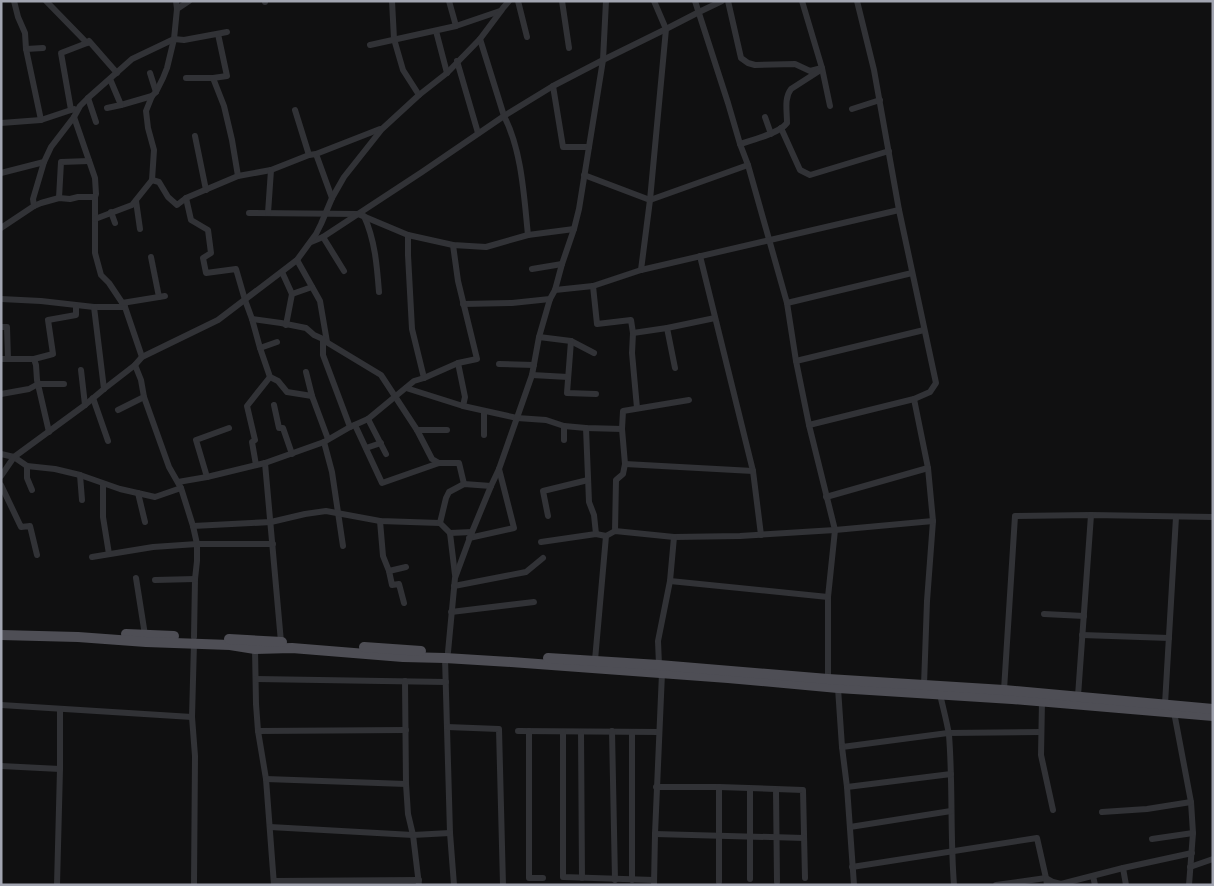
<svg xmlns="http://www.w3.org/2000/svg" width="1214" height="886" font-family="Roboto,sans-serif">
	<rect width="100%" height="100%" fill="#101011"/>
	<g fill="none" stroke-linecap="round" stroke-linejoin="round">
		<g stroke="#313236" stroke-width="6">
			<path d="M14 1 18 17 25 33 26 49 41 120"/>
			<path d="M46 1 87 43"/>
			<path d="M265 1V2"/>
			<path d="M392 1 394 39 403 70 419 95"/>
			<path d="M449 1 456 26"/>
			<path d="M518 1 527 37"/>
			<path d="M562 1 569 48"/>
			<path d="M695 1 728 103 740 144 748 165 787 303 796 361 809 425 835 530 828 597V679"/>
			<path d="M728 1 741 58 748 63 755 65 795 64 810 71 822 68"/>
			<path d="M802 1 822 68 830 106"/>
			<path d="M177 9 189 1"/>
			<path d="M436 31 447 73"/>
			<path d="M480 39 504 116C522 151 524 197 528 235"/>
			<path d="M370 45 456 26 500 11"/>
			<path d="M26 49 43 48"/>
			<path d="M457 61 478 133"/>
			<path d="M150 73 156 92"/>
			<path d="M186 78H213L224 106 232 140 238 176"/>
			<path d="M213 78 227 76 218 34"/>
			<path d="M553 86 563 147H589"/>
			<path d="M88 98 96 122"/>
			<path d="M121 105 152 96"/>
			<path d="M107 108 121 105 110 79"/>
			<path d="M852 109 880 100"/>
			<path d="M71 110 61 53 87 43 89 41 117 73"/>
			<path d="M295 110 309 155"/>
			<path d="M74 117 95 178 96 194 95 197V253L101 275 109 283 125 307 142 357"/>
			<path d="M765 117 771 134"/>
			<path d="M1 123 41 120 74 109"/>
			<path d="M781 128 800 170 810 175 889 151"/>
			<path d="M195 136 206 190"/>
			<path d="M740 144C753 140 780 133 787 123 787 111 784 98 791 89L819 71"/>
			<path d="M316 154 332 198"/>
			<path d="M1 173 44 162"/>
			<path d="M584 175 650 200 748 165"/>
			<path d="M152 180 159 182 168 197 177 205 186 198 238 176 271 170 309 155 316 154 380 129"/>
			<path d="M59 198 61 162 89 161"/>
			<path d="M186 198 191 220 208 230 211 253 203 258 206 273 236 269 245 300 252 319 260 348 270 377 278 381 287 392 312 396"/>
			<path d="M136 201 140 229"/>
			<path d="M34 206 41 203 59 198 70 199 78 197H95"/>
			<path d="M111 212 115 223"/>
			<path d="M249 213 358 214 422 172 504 116 553 86 603 60 666 29 699 12 722 1"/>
			<path d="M268 213 271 170"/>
			<path d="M364 216C375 240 377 266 379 292"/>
			<path d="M95 219 132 205 152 180 154 150 148 128 146 111 152 96 156 92 163 78 167 68 174 39 177 9 176 1"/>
			<path d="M1 228 34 206 33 199 44 162 51 147 74 117 80 106 88 98 132 59 174 39 184 40 227 32"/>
			<path d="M408 235V255L412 329 424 378"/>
			<path d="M323 237 344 271"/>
			<path d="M311 242 323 237 358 214 408 235 453 245 486 247 528 235 574 229"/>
			<path d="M700 256 753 471 761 535"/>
			<path d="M151 257 159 297"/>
			<path d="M297 260 320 301 327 342"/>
			<path d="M532 269 562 264"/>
			<path d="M641 270 650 200 666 29 654 1"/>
			<path d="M282 272 292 294"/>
			<path d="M593 286 597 324 631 320 633 333 632 353 637 408"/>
			<path d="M555 290 593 286 641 270 899 210"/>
			<path d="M1 299 41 301 94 307H125"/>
			<path d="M122 303 165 296"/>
			<path d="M787 303 912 273"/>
			<path d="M463 304 512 303 550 299"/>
			<path d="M94 307 104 389"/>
			<path d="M252 319 281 323 306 328 314 335 323 339 328 343 381 375 417 430 432 459 439 463"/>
			<path d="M286 325 292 294 312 287"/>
			<path d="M1 327H7L8 359"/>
			<path d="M667 328 675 368"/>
			<path d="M633 333 667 328 715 318"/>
			<path d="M539 337 571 341 594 353"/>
			<path d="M323 339V355L350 427"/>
			<path d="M571 341 567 393 596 394"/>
			<path d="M260 348 277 342"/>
			<path d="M1 359H34L36 365 37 380 49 432"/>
			<path d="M34 359 53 354 48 320 76 315V306"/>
			<path d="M796 361 924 330"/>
			<path d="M458 363 465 397 463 406"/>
			<path d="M499 364 534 365"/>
			<path d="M135 365 141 380 144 397 169 467 181 488 193 526 197 544V561L195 579 194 637"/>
			<path d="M81 370 85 405"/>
			<path d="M306 372 312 396 328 439"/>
			<path d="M532 375 568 377"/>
			<path d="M406 388 463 406 517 418 546 420 564 426 586 428 622 429"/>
			<path d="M1 394 29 389 38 384H64"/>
			<path d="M93 398 108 441"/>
			<path d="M914 399 928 468 933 521 927 601 924 685"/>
			<path d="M274 405 279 428H283L292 454"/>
			<path d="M118 410 144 397"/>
			<path d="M368 419 386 454"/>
			<path d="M355 425 382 483 439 463H459L464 484"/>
			<path d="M809 425 914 399 930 392 936 383 899 210 874 70 857 1"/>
			<path d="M586 428 589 502 594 515 596 534"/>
			<path d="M417 430H447"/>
			<path d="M484 435V411"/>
			<path d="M564 440V426"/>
			<path d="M324 442 332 472 343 546"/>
			<path d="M366 448 381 443"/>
			<path d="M1 454 14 457 27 466 55 469 80 475 120 489 155 497 181 488"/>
			<path d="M265 463 281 642"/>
			<path d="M625 464 753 471"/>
			<path d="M256 465 252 442 255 440 247 406 270 377"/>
			<path d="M27 466V478L32 490"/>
			<path d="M80 475 82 500"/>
			<path d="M1 476 14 457 85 405 104 389 135 365 142 357 218 320 297 260 316 234 321 224 332 198 344 177 382 129 419 95 447 73 480 39 501 11 503 8 509 1"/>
			<path d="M207 477 196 440 229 428"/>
			<path d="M178 482 207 477 265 463 324 442 350 427 368 419 414 381 424 378 458 363 477 359 458 281 453 245"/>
			<path d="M103 484V517L109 554"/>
			<path d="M1 485 21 527 30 526 37 555"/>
			<path d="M138 493 145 522"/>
			<path d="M826 497 928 468"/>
			<path d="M548 516 543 491 588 480"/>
			<path d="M380 521 383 556 389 571 392 585 399 584 404 603"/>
			<path d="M193 526 271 522 305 514 326 511 380 521 440 523"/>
			<path d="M615 531 616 480 623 474 625 464 622 429 623 411 689 400"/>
			<path d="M450 533 472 532"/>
			<path d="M469 538 514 528 499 469"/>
			<path d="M541 542 596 534 606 536 615 531 674 537 740 536 835 530 933 521"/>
			<path d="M92 557 153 547 197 544H273"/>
			<path d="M389 571 406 567"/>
			<path d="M455 575 450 533 440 523 446 498 449 492 464 484 491 486"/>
			<path d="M136 578 145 635"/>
			<path d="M155 580 195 579"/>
			<path d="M670 581 828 597"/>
			<path d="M454 586 526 572 543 558"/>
			<path d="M451 612 534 602"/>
			<path d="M1044 614 1084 616"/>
			<path d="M1082 635 1169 638"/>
			<path d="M255 649 256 704 258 731 266 779 274 885"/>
			<path d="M448 652 455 578 472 532 491 486 499 469 532 375 539 337 550 299 555 290 562 264 574 229 579 209 603 60 606 1"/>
			<path d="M445 658 450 833 454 885"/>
			<path d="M595 660 606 536"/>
			<path d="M659 665 658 641 670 581 674 537"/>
			<path d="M256 679 446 682"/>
			<path d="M405 681 406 784 408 814 413 835 419 885"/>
			<path d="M838 688 842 747 948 733 1041 732"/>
			<path d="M1004 690 1015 516 1091 515 1213 517"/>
			<path d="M940 694C943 708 947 722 949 735 953 785 950 835 954 885"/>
			<path d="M1078 696 1091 515"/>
			<path d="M1042 701 1041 755 1053 810"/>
			<path d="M1165 704 1176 517"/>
			<path d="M1 705 192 717"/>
			<path d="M1174 712 1191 802 1193 833 1189 885"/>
			<path d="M447 727 499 729 503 885"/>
			<path d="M258 731 406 730"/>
			<path d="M518 731 659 732"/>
			<path d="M529 731V878H543"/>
			<path d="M612 731 615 880"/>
			<path d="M563 732V877L654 880"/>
			<path d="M581 732 582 878"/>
			<path d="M632 732V880"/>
			<path d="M842 747 847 787"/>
			<path d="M1 766 60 769"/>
			<path d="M266 779 406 784"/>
			<path d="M656 787H719L803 790 805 878"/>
			<path d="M719 787V882"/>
			<path d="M776 790 777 882"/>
			<path d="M1102 812 1147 809 1191 802"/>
			<path d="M270 827 413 835 450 833"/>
			<path d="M850 827 951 811"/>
			<path d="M655 834 804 838"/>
			<path d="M1152 839 1193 833"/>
			<path d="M852 867 1037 838 1046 878 996 885"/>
			<path d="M1190 867 1213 859"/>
			<path d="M1123 868 1126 885"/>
			<path d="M1093 876 1095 885"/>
			<path d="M750 879V789"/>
			<path d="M274 881 419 880"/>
			<path d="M57 885 60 769V709"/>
			<path d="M194 885 195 756 192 717 194 643"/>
			<path d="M654 885 655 834 662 673"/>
			<path d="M854 885 847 787 951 774"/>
			<path d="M1047 885 1046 878 1053 882 1061 884 1123 868 1192 853"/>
		</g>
		<g stroke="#4e4e55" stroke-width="10">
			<path d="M126 634 174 636"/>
			<path d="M1 635 78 637 146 642 230 645 255 649 292 648 403 657 445 658 511 662 728 678 838 688 1012 699 1213 716"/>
			<path d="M229 639 282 642"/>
			<path d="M364 647 421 651"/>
			<path d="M548 658 659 665 828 679 1004 690 1213 709"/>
		</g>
	</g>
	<rect width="1214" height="886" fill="none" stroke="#a2a5b1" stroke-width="5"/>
</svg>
